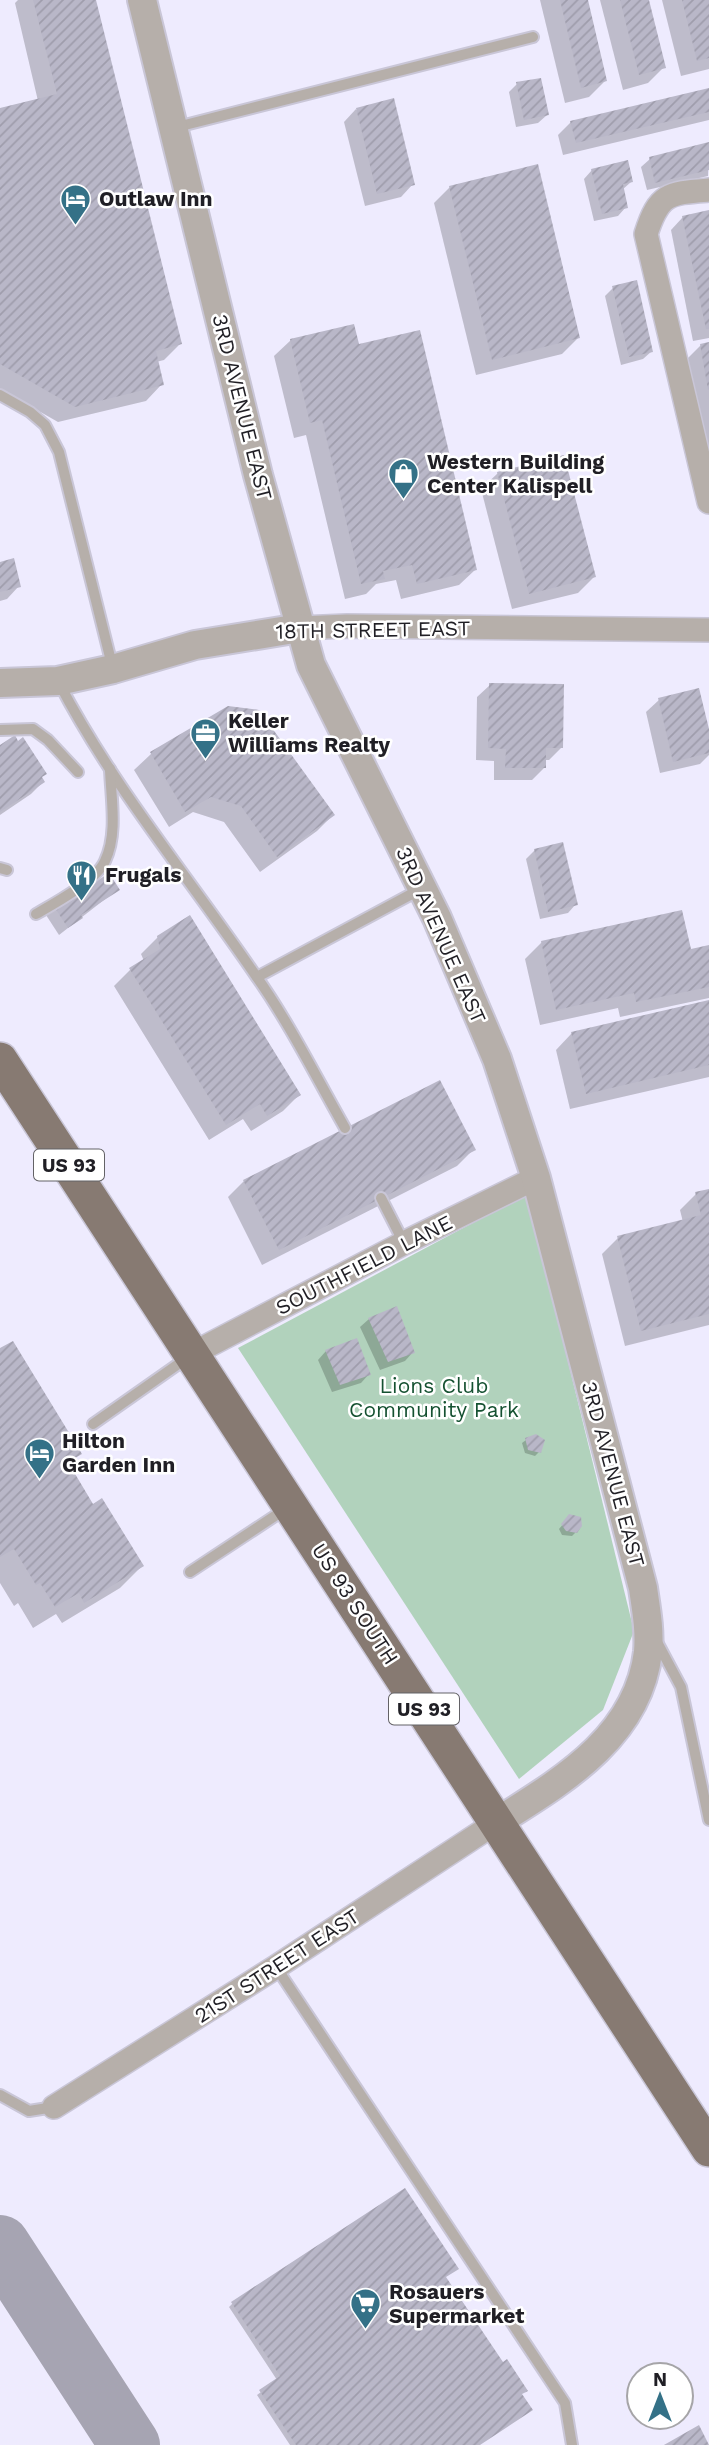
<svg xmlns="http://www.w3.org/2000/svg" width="709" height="2445" font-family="'Work Sans',sans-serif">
	<defs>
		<pattern id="building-hatch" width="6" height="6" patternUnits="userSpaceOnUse" patternTransform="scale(1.75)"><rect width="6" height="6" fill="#b9b7c8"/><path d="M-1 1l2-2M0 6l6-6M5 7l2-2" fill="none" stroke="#9f9dac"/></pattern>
	</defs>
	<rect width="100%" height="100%" fill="#eeebfe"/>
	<path fill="#b1d2bc" d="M527 1194 634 1631 603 1710 519 1779 238 1348Z"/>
	<g fill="#0003">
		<path d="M18 0H94L180 344 164 360 156 362 162 384 146 401 58 422 0 389V110L38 101 15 3Z"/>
		<path d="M540 0H586L605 81 589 97 565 103Z"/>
		<path d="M600 0H647L664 67 648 83 623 90Z"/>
		<path d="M662 0H709V69L681 76Z"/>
		<path d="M517 84 547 115 538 123 516 127 509 92Z"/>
		<path d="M709 90V120L563 155 558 135 571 122Z"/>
		<path d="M356 109 413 184 401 197 365 206 344 122Z"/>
		<path d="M709 144 708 176 647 190 641 167 650 159Z"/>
		<path d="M592 170 631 182 622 190 626 207 618 216 594 221 584 179Z"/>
		<path d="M450 187 578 338 562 354 476 375 434 203Z"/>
		<path d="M709 212V338L693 341 671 230 683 217Z"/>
		<path d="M613 288 652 351 643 359 621 365 605 296Z"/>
		<path d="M291 340 357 346 476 569 459 585 401 599 396 580 376 584 366 594 345 599 306 435 294 438 274 356Z"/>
		<path d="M709 344V473H708L688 358 701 345Z"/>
		<path d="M498 473 594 577 578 593 512 609 481 489Z"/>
		<path d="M0 564 19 586 7 599 0 601Z"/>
		<path d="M490 685 562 747 549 760H544V768L532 780H494V761L476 760 477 697Z"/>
		<path d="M659 700 709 737V755L700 764 660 773 646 712Z"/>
		<path d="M228 708 333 815 317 831 260 872 224 822 193 812 169 827 134 770 151 754Z"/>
		<path d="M18 743 43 782 31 794 0 815V747Z"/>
		<path d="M535 850 576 904 568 913 540 919 526 859Z"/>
		<path d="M118 889 59 935 46 915 55 907Z"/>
		<path d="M158 937 299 1095 283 1111 251 1131 243 1119 209 1140 114 986 130 970 144 961 141 954Z"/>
		<path d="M542 942 689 951 709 947V998L620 1017 618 1008 540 1025 525 959Z"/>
		<path d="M709 1002V1077L570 1109 556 1050 572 1033Z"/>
		<path d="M474 1149 457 1166 262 1265 228 1197 244 1181Z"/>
		<path d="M709 1190V1325L625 1346 602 1254 618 1238 683 1222 680 1210 696 1194Z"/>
		<path d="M369 1319 413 1352 405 1361 380 1370 360 1327Z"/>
		<path d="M0 1350 80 1453 68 1466 92 1506 142 1566 120 1588 62 1623 56 1614 33 1628 18 1603 14 1606 0 1583Z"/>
		<path d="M326 1351 369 1374 361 1383 332 1392 318 1360Z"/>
		<path d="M526 1440 539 1452 535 1456 525 1453 522 1443Z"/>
		<path d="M570 1516 576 1532 572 1536 562 1535 559 1529Z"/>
		<path d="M445 2278 521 2395 479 2445H290L257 2395 277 2380 229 2307 232 2304Z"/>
	</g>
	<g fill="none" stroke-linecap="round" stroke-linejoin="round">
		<path stroke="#a6a4b2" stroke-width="60" d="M0 2245 130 2445"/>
	</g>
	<g fill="url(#building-hatch)">
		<path d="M33 0H96L182 344 156 351 164 385 75 407 0 364V108L57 94Z"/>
		<path d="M560 0H588L607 81 581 88Z"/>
		<path d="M620 0H649L666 68 639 75Z"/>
		<path d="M682 0H709V58L697 61Z"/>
		<path d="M541 78 549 115 524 120 516 82Z"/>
		<path d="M709 88V112L576 143 570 121Z"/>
		<path d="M394 98 415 185 377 194 356 108Z"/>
		<path d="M709 142V170L655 183 649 157Z"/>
		<path d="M628 160 633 182 623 184 628 208 602 214 591 169Z"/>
		<path d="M538 164 580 338 492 360 449 186Z"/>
		<path d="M709 210V329H706L682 216Z"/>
		<path d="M637 280 653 352 629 357 612 286Z"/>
		<path d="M354 324 359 344 420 330 477 570 417 584 412 565 383 571 385 579 361 584 322 420 310 423 290 339Z"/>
		<path d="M709 342V389L708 390 700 344Z"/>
		<path d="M564 455 596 577 529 594 497 472Z"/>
		<path d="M14 558 21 587 0 592V562Z"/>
		<path d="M489 683 564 684 563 748H546V768H505L506 749 488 748Z"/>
		<path d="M699 688 709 729V753L673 762 658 698Z"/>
		<path d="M228 706 259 710 335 815 277 857 241 806 211 797 185 812 150 752Z"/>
		<path d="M15 735 18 741 23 737 47 774 42 777 45 782 0 812V745Z"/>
		<path d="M563 842 578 905 548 912 534 849Z"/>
		<path d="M109 873 120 890 81 915 83 918 68 928 53 905 71 898Z"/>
		<path d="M682 910 691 949 709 945V987L636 1002 634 993 556 1010 541 941Z"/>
		<path d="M190 915 301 1095 267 1116 260 1104 226 1125 129 968 160 949 157 936Z"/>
		<path d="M709 1000V1065L586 1094 571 1032Z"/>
		<path d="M440 1080 476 1150 279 1250 243 1180Z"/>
		<path d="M709 1189V1314L641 1331 617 1236 701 1215 695 1192Z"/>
		<path d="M397 1306 415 1353 388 1362 368 1318Z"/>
		<path d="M357 1338 371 1375 340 1385 325 1350Z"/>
		<path d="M13 1341 82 1454 68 1462 93 1504 102 1498 144 1566 84 1603 79 1593 55 1607 40 1583 36 1585 14 1549 0 1557V1348Z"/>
		<path d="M536 1434 545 1440 541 1453 528 1450 525 1438Z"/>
		<path d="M569 1514 581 1517 582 1526 577 1533 566 1531 561 1524Z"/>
		<path d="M405 2188 459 2269 446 2277 503 2362 507 2359 528 2391 522 2394 533 2410 480 2445H296L259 2390 280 2376 231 2302Z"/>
		<path d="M699 2425 709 2445H664Z"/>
	</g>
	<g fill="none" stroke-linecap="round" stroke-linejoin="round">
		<defs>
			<g id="service">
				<path d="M173 128 533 37"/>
				<path d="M0 395 30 412 45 425 59 452 113 669"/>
				<path d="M59 683C113 787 190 879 256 976 290 1024 316 1077 345 1128"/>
				<path d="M0 730 33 729 48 740 78 772"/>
				<path d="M0 868 7 870"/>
				<path d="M36 914C55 903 96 881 105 861 118 834 111 798 110 769"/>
				<path d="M257 977 421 889"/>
				<path d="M381 1198 404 1243"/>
				<path d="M93 1424 187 1358"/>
				<path d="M190 1572 287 1508"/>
				<path d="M656 1640 681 1687 709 1820"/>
				<path d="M276 1967 565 2403 572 2445"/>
				<path d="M0 2095 29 2111 54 2107"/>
			</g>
			<g id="minor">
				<path d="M709 190C669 193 659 193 646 234L709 502"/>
				<path d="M300 628 347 626 709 630"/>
				<path d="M192 1354 404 1243 536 1178"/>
				<path d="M54 2107 276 1967 497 1822"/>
			</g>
			<g id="tertiary">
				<path d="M142 0 258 475 311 665 437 918 497 1059 536 1178 643 1588C646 1609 650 1630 648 1652 638 1737 562 1781 497 1822"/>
				<path d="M0 683 58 681 113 669 195 645 300 628"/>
			</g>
			<path id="primary" d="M0 1060 709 2149"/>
		</defs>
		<use href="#service" stroke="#c9c6d7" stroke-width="14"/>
		<use href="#minor" stroke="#c9c6d7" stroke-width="26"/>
		<use href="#tertiary" stroke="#c9c6d7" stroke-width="32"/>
		<use href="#primary" stroke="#c9c6d7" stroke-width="38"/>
		<use href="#service" stroke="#b6afaa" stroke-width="10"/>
		<use href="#minor" stroke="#b6afaa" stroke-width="23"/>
		<use href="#tertiary" stroke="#b6afaa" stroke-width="28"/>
		<use href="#primary" stroke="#877a72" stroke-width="35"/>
	</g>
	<defs>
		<symbol id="hotel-pin" viewBox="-11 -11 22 30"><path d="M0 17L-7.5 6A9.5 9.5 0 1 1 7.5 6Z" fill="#347187" stroke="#fff"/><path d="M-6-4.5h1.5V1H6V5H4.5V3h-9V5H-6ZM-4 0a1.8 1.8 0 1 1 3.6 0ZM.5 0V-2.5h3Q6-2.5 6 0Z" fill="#fff"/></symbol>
		<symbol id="shop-pin" viewBox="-11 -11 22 30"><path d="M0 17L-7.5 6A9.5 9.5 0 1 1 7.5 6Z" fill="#347187" stroke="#fff"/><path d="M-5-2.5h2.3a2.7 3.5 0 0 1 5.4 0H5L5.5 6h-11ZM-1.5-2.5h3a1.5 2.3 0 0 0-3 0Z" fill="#fff"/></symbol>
		<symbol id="office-pin" viewBox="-11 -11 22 30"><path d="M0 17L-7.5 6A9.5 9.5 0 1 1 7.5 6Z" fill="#347187" stroke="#fff"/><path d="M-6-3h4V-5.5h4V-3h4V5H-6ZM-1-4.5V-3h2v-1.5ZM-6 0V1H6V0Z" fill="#fff"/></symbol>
		<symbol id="restaurant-pin" viewBox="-11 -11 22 30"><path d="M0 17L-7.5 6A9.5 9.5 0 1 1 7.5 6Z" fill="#347187" stroke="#fff"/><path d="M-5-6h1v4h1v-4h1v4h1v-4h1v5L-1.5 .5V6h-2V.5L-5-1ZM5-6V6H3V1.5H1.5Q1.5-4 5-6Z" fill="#fff"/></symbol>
		<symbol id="supermarket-pin" viewBox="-11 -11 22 30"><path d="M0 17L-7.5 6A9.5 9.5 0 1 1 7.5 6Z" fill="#347187" stroke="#fff"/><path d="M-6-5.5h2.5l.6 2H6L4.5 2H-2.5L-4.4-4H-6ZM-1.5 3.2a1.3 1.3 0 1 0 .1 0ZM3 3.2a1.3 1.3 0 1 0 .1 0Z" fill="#fff"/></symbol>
	</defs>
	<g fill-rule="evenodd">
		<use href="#hotel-pin" x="58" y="182" width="35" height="47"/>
		<use href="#shop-pin" x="386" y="456" width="35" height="47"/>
		<use href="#office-pin" x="188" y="716" width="35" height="47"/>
		<use href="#restaurant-pin" x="64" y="858" width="35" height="47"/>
		<use href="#hotel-pin" x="22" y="1436" width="35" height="47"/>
		<use href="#supermarket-pin" x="348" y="2286" width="35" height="47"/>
	</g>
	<g text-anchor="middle" stroke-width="5" stroke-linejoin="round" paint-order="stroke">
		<g fill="#fff" stroke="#636266" stroke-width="2">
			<rect x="34" y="1149.5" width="70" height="31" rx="5"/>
			<rect x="389" y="1693.5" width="70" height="31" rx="5"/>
		</g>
		<g font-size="19" font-weight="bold" fill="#201f25">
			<text x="69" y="1172">US 93</text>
			<text x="424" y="1716">US 93</text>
		</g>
		<g font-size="21" font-weight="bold" fill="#201f25" stroke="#fff" text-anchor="start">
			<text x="99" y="206">Outlaw Inn</text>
			<text x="427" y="469">Western Building<tspan x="427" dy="24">Center Kalispell</tspan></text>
			<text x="228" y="728">Keller<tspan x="228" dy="24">Williams Realty</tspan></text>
			<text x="105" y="882">Frugals</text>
			<text x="62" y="1448">Hilton<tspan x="62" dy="24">Garden Inn</tspan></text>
			<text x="389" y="2299">Rosauers<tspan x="389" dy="24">Supermarket</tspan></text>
		</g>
		<g font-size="21" fill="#201f25" stroke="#fff">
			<text transform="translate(242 407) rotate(76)" y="7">3RD AVENUE EAST</text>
			<text transform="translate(373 630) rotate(-1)" y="7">18TH STREET EAST</text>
			<text transform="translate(441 935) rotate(66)" y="7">3RD AVENUE EAST</text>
			<text transform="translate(364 1265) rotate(-27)" y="7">SOUTHFIELD LANE</text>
			<text transform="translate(613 1474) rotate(75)" y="7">3RD AVENUE EAST</text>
			<text transform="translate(355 1604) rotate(57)" y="7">US 93 SOUTH</text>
			<text transform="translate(277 1966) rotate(-33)" y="7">21ST STREET EAST</text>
		</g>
		<g font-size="21" fill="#155131" stroke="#fff">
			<text x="434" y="1393">Lions Club<tspan x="434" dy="24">Community Park</tspan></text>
		</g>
	</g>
	<g transform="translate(660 2396)"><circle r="33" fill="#ffffff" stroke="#a6a5a8" stroke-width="2"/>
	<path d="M0-5L12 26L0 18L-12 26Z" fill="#347187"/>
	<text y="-10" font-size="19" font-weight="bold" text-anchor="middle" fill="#201f25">N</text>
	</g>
</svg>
